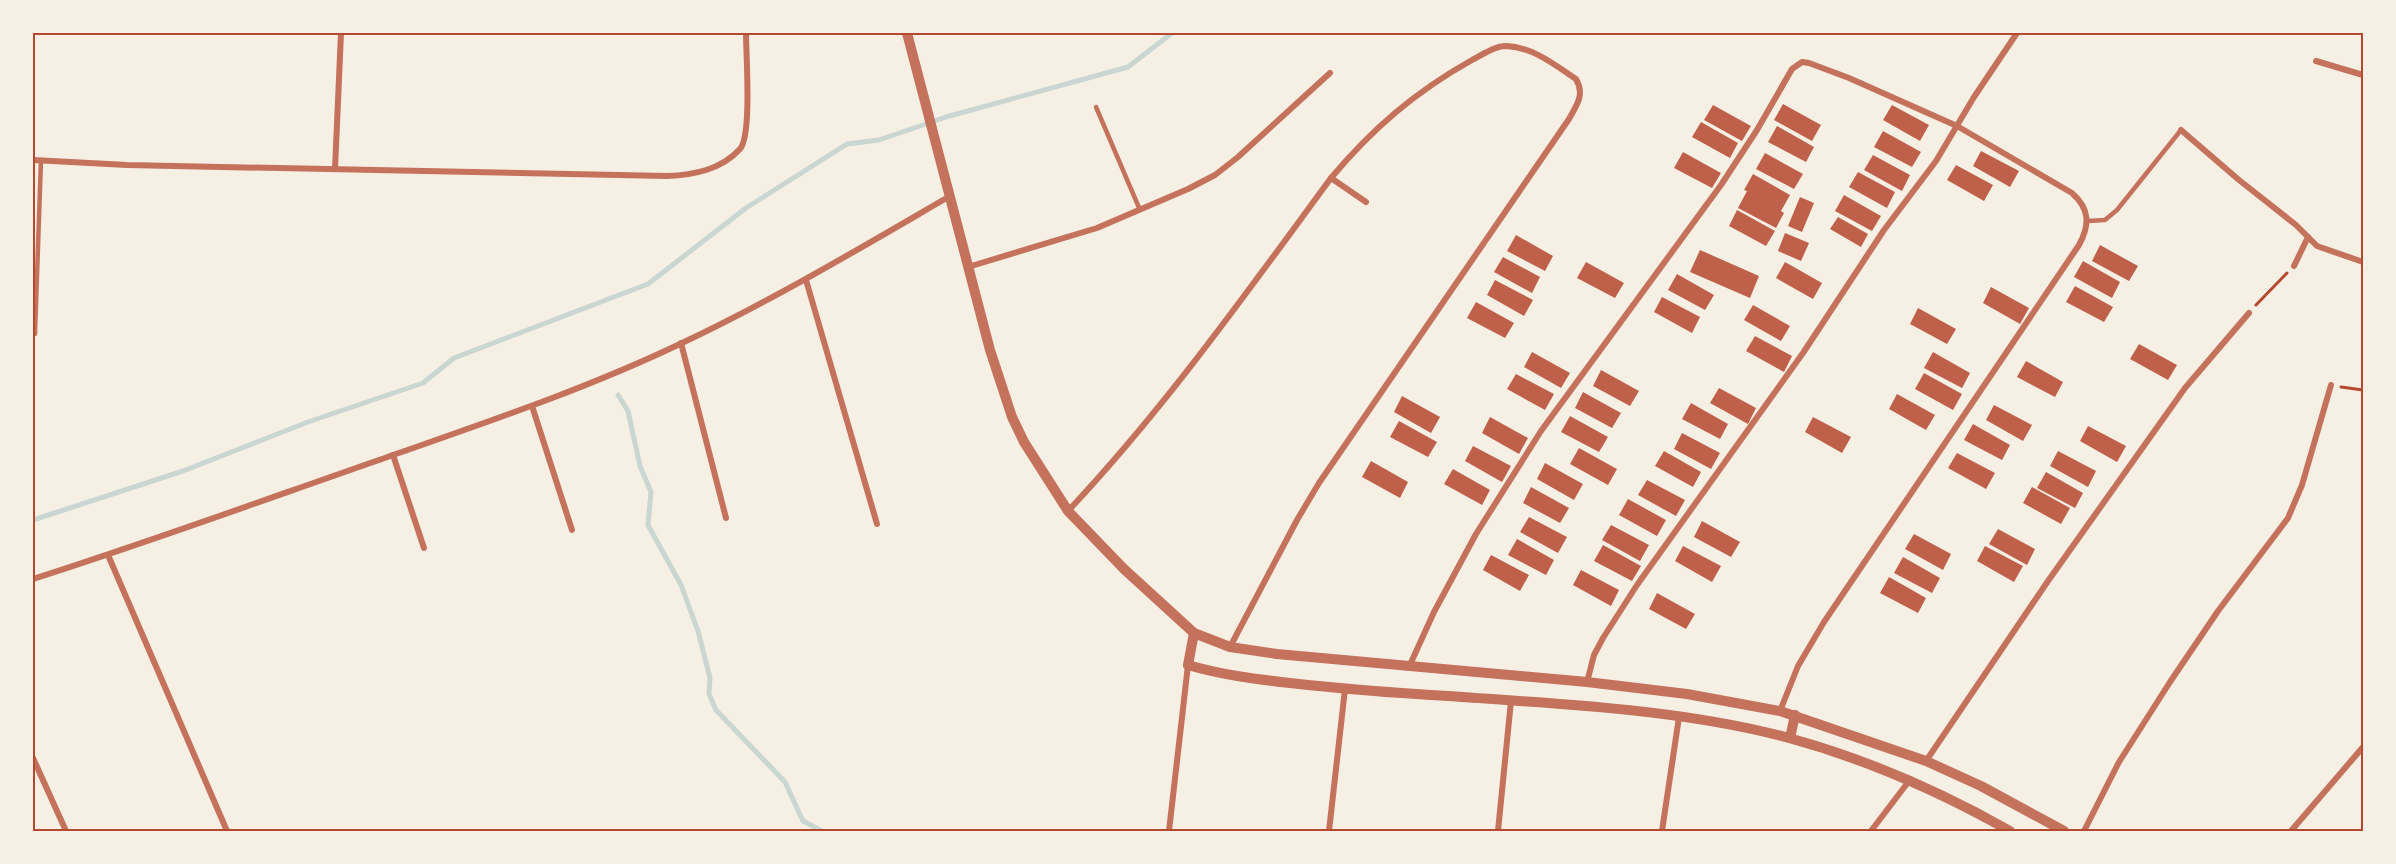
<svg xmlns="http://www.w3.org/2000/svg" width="2396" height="864" font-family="'DM Sans',sans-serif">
	<rect width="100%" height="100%" fill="#f6efe4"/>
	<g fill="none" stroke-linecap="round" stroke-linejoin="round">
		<g stroke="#c9d6d2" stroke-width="5">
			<path d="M618 395 628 411 640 466 651 492 648 525 681 585 698 631 710 678 709 694 716 710 785 782 803 821 822 831"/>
			<path d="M33 520 183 471 308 422 423 383 454 358 648 284 746 208 847 144 879 140 946 117 1128 67 1172 33"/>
		</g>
	</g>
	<g fill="#bf614a">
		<path d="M1783 104 1821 125 1812 141 1774 120Z"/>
		<path d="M1713 105 1751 126 1742 141 1704 120Z"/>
		<path d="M1892 105 1929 125 1920 141 1883 120Z"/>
		<path d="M1701 122 1738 143 1730 158 1692 137Z"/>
		<path d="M1777 126 1814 147 1806 162 1768 142Z"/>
		<path d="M1883 131 1921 152 1912 167 1874 147Z"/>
		<path d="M1981 151 2019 171 2010 187 1973 166Z"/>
		<path d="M1683 152 1721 173 1712 188 1674 168Z"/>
		<path d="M1765 153 1803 174 1794 189 1756 169Z"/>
		<path d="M1873 155 1910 175 1902 191 1864 170Z"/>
		<path d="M1956 165 1993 185 1984 201 1947 180Z"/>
		<path d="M1858 172 1895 192 1887 208 1849 187Z"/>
		<path d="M1753 174 1790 195 1781 211 1784 213 1776 228 1738 208 1747 191 1744 190Z"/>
		<path d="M1844 195 1881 216 1872 231 1835 211Z"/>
		<path d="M1800 197 1814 203 1802 232 1788 226Z"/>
		<path d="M1737 210 1775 231 1766 246 1729 226Z"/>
		<path d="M1838 217 1868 234 1861 247 1830 229Z"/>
		<path d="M1785 233 1809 243 1801 261 1778 251Z"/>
		<path d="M1516 235 1553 256 1545 271 1507 251Z"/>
		<path d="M2100 245 2138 266 2129 281 2092 261Z"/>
		<path d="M1700 250 1759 276 1750 298 1690 272Z"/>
		<path d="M1503 257 1540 277 1532 293 1494 272Z"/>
		<path d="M2083 261 2120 282 2112 298 2074 277Z"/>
		<path d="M1586 262 1624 283 1615 298 1577 278Z"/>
		<path d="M1785 262 1822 283 1813 299 1776 278Z"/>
		<path d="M1677 274 1714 295 1705 310 1668 290Z"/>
		<path d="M1495 280 1533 300 1524 316 1487 295Z"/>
		<path d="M2075 286 2113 307 2104 322 2066 302Z"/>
		<path d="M1991 287 2029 308 2020 324 1983 303Z"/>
		<path d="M1662 297 1700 317 1692 333 1654 312Z"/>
		<path d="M1476 302 1514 323 1505 338 1467 318Z"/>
		<path d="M1753 305 1790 326 1781 341 1744 320Z"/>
		<path d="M1918 308 1956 329 1947 344 1910 324Z"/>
		<path d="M1755 336 1792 356 1784 372 1746 351Z"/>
		<path d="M2139 344 2177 365 2168 380 2130 359Z"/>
		<path d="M1532 352 1570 373 1561 388 1524 367Z"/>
		<path d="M1933 352 1970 373 1962 388 1924 368Z"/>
		<path d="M2026 361 2063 382 2055 397 2017 377Z"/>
		<path d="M1601 370 1639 391 1630 406 1593 386Z"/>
		<path d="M1924 373 1962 394 1953 410 1915 389Z"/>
		<path d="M1516 374 1554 394 1545 410 1507 389Z"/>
		<path d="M1719 388 1756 408 1748 424 1710 403Z"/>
		<path d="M1583 392 1621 413 1612 428 1575 408Z"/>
		<path d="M1897 394 1935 415 1926 430 1889 409Z"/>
		<path d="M1402 396 1440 417 1431 433 1394 412Z"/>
		<path d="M1691 403 1728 424 1720 439 1682 419Z"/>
		<path d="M1994 405 2032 425 2023 441 1986 420Z"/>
		<path d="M1570 416 1608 437 1599 452 1561 432Z"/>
		<path d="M1490 417 1528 438 1519 454 1482 433Z"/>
		<path d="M1813 417 1851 437 1842 453 1805 432Z"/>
		<path d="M1399 421 1437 442 1428 457 1390 437Z"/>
		<path d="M1973 424 2010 445 2002 460 1964 440Z"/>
		<path d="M2088 426 2126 446 2117 462 2080 441Z"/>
		<path d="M1682 433 1720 453 1711 469 1674 449Z"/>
		<path d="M1473 446 1511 466 1502 482 1465 461Z"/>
		<path d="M1579 448 1617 469 1608 485 1570 464Z"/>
		<path d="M1664 451 1701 472 1693 487 1655 466Z"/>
		<path d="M2058 451 2096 471 2088 487 2050 466Z"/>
		<path d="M1957 453 1995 473 1986 489 1948 468Z"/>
		<path d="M1371 461 1408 482 1400 498 1362 477Z"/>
		<path d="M1545 463 1583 484 1574 500 1537 479Z"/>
		<path d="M1453 469 1490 490 1482 505 1444 484Z"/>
		<path d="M2046 472 2083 493 2075 508 2037 488Z"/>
		<path d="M1647 480 1685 500 1676 516 1638 495Z"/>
		<path d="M1531 487 1569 508 1560 523 1523 503Z"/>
		<path d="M2032 487 2070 508 2061 524 2023 503Z"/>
		<path d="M1628 499 1666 520 1657 536 1619 515Z"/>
		<path d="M1529 517 1567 537 1558 553 1520 532Z"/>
		<path d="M1702 521 1740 542 1731 557 1694 537Z"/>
		<path d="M1611 525 1649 545 1640 561 1602 540Z"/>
		<path d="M1998 529 2035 549 2027 565 1989 544Z"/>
		<path d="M1914 534 1951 554 1943 570 1905 549Z"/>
		<path d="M1517 539 1554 560 1546 575 1508 555Z"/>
		<path d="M1603 545 1641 566 1632 581 1594 561Z"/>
		<path d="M1683 546 1721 566 1712 582 1675 561Z"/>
		<path d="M1985 546 2023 566 2014 582 1977 561Z"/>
		<path d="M1491 555 1529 575 1520 591 1483 570Z"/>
		<path d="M1903 557 1940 578 1932 593 1894 573Z"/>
		<path d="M1581 570 1619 590 1611 606 1573 585Z"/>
		<path d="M1889 577 1926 598 1918 613 1880 593Z"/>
		<path d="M1657 593 1695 614 1686 629 1649 609Z"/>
	</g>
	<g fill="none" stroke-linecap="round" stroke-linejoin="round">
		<g stroke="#b5482f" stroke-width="3">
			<path d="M2256 305 2287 273"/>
			<path d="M2341 387 2363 390"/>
		</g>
		<g stroke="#c5725c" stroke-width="4.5">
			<path d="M1096 107 1140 210"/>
			<path d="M2088 221 2105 220 2117 210 2181 130"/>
			<path d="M35 334 41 160"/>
		</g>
		<g stroke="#c5725c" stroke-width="6">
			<path d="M2316 61 2363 75"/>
			<path d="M2181 130 2239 180 2296 225 2317 246 2363 262"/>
			<path d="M33 160 127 165 667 176C693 175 721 170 740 149 752 136 746 54 746 33"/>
			<path d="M335 169 341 33"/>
			<path d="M1331 178 1366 202"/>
			<path d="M2294 266 2308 237"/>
			<path d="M968 267 1097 228 1188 189 1215 175 1238 157 1330 73"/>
			<path d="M806 280 877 524"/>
			<path d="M681 343 726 518"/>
			<path d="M532 406 572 530"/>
			<path d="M393 455 424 548"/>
			<path d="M1068 511C1165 408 1247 292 1331 178 1373 128 1415 92 1472 60 1482 55 1494 46 1506 46 1533 47 1555 65 1576 79 1585 94 1577 105 1569 119L1319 483 1297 520 1230 647"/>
			<path d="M108 555 227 831"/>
			<path d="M33 579C149 542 264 500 379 460 481 424 584 390 682 343 775 299 862 247 950 196"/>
			<path d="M1409 667 1434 612 1476 534 1541 431 1721 185 1757 130 1792 69 1802 62 1809 63 1849 78 1957 126 2072 193C2090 209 2090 225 2079 245L1824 622 1798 666 1780 711"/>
			<path d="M1587 682 1594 655 1603 638 1637 585 1803 353 1884 230 1936 161 1974 97 2017 33"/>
			<path d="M33 758 66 831"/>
			<path d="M1926 761 2048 581 2185 388 2249 313"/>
			<path d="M1169 831 1188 665"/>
			<path d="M1329 831 1345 689"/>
			<path d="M1498 831 1511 701"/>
			<path d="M1662 831 1679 717"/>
			<path d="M1871 831 1909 781"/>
			<path d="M2084 831 2119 762 2170 682 2218 611 2288 518 2302 485 2331 385"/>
			<path d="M2291 831 2363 747"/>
		</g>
		<g stroke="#c5725c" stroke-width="10">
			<path d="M907 33 990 350 1012 417 1024 442 1068 511 1124 569 1194 633 1230 647 1277 654 1587 682 1687 694 1780 711 1926 761 1981 786 2064 831"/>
			<path d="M1194 633 1188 665C1222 675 1255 679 1290 683 1343 689 1395 693 1448 696 1559 704 1682 709 1789 738 1866 759 1941 792 2010 831"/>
			<path d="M1790 738 1795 715"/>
		</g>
	</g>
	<rect width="2396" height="864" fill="none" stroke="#f6efe4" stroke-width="69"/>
	<rect x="34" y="34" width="2328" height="796" fill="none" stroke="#b5482f" stroke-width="2"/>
</svg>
